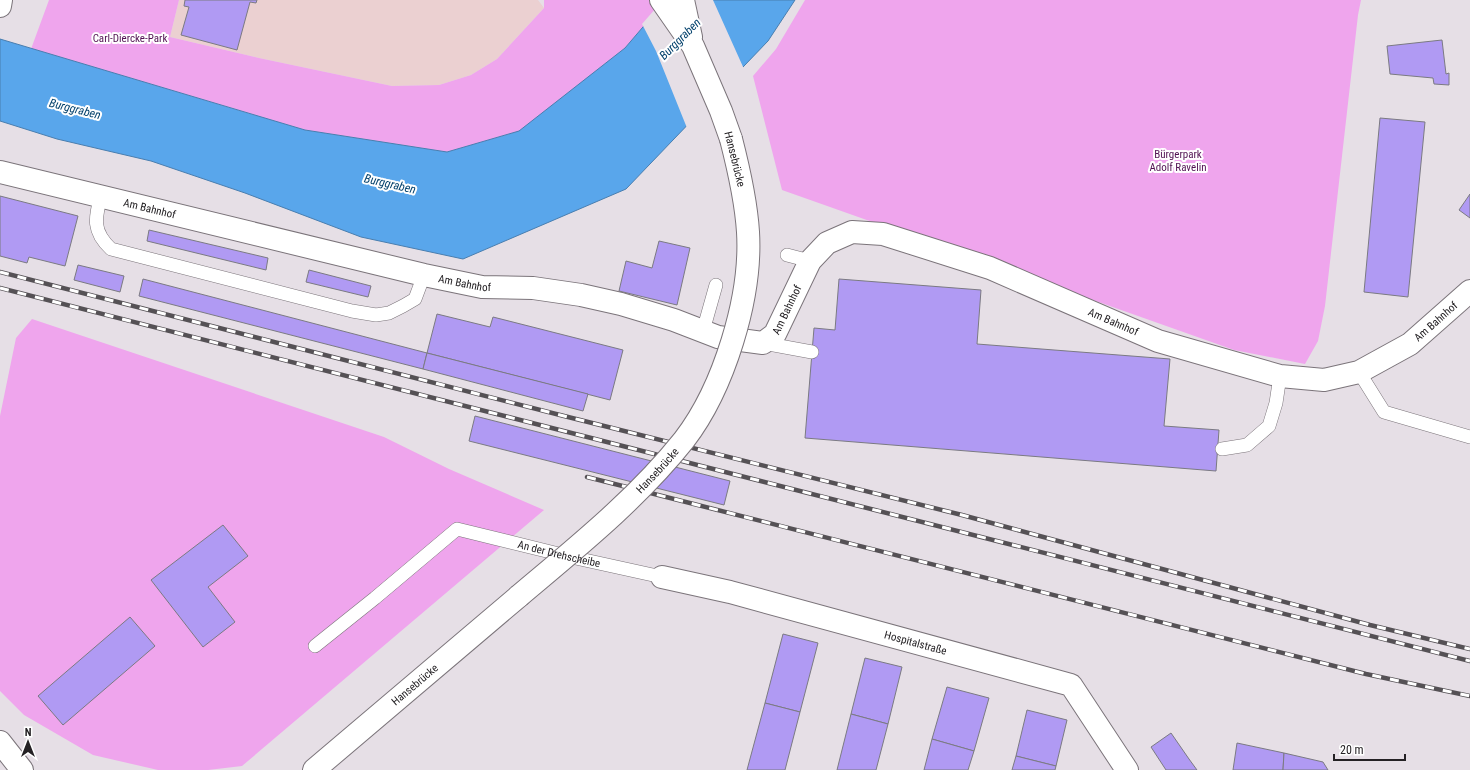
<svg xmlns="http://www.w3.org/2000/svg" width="1470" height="770" font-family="'Roboto Condensed',sans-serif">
	<rect width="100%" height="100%" fill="#e6dfe6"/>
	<path fill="#ebd0d1" d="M179 0H538L544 8 497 59 471 75 439 85 392 86 259 58 170 37Z"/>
	<g fill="#efa5ed">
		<path d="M49 0H179L170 37 259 58 392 86 439 85 471 75 497 59 544 8V0H666L625 48 519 132 447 152 305 130 31 49Z"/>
		<path d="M805 0H1361L1358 15 1325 306 1318 341 1305 364 1234 350 782 190 753 76 776 49Z"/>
		<path d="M32 319 384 437 449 469 544 510 242 766 208 770H158L93 755 24 715 0 691V416L16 338Z"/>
	</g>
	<path fill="#59a6eb" stroke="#497eaf" d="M666 0H795L768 41 626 189 463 259 361 237 245 193 151 161 57 139 0 121V39L305 130 447 152 519 131 625 48Z"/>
	<path fill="#e6dfe6" d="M663 0H713L744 69 687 128 656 51 642 24Z"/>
	<g fill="#b09af3" stroke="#7b7a82">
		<path d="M185 0H257L256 3 250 2 237 50 181 35 189 7 184 6Z"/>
		<path d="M1442 40 1446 74 1449 73V85L1434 84 1433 78 1390 74 1387 46Z"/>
		<path d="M1380 118 1425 122 1408 297 1364 292Z"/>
		<path d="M1470 194V218L1459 210Z"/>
		<path d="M0 196 78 216 65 266 29 257 27 263 0 256Z"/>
		<path d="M149 230 268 258 266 270 147 241Z"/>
		<path d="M659 241 690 248 677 305 619 291 626 261 652 268Z"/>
		<path d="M78 265 124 276 120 292 74 280Z"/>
		<path d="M309 270 371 286 368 297 306 282Z"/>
		<path d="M143 279 427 353 423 369 139 296Z"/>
		<path d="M839 279 981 290 977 344 1170 359 1164 426 1219 430 1216 471 805 438 814 328 835 330Z"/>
		<path d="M437 314 490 327 493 317 623 350 610 400 427 353Z"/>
		<path d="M427 353 588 394 583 411 423 369Z"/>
		<path d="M475 416 730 481 724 505 469 441Z"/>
		<path d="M223 525 248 556 208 587 235 622 203 647 151 580Z"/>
		<path d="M130 617 155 646 63 725 38 696Z"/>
		<path d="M783 634 818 643 800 712 765 703Z"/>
		<path d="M865 658 902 667 888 724 851 714Z"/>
		<path d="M947 687 989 698 974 751 932 739Z"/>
		<path d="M765 703 800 712 785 770H747Z"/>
		<path d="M1027 710 1067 720 1056 766 1016 756Z"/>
		<path d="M851 714 888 724 876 770H837Z"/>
		<path d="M1171 733 1189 759 1197 770H1166L1151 747Z"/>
		<path d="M932 739 974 751 968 770H924Z"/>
		<path d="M1237 743 1284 753 1283 770H1233Z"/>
		<path d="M1284 753 1323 762 1328 770H1283Z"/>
		<path d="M1016 756 1056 766 1055 770H1012Z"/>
	</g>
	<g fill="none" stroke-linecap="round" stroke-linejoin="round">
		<defs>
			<g id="lane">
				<path d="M101 195C95 219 92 231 111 249L352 311 376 315 389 313 403 306 415 299 424 275"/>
				<path d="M787 255 810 261"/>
				<path d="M703 331 716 285"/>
				<path d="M763 343 812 352"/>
				<path d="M1359 372 1384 412 1470 437"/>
				<path d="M1222 449 1247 445 1269 426 1276 403 1280 376"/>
				<path id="s1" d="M315 646 375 598 457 529 571 557 662 577"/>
			</g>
			<g id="street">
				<path d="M0 6 1 0"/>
				<path id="s2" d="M0 172 424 275 482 287 533 288 581 295 621 304 674 320 718 337 763 343 775 334 810 261 827 243 852 232 883 234 990 268 1158 341 1280 376 1324 380 1359 372 1410 344 1470 291"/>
				<path id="s3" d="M662 577 730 592 1071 685 1127 770"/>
			</g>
			<g id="secondary">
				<path d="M661 0 693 46 721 111 731 139"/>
				<path d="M683 0 691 37"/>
				<path d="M0 742 22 770"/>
				<path id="s4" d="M314 770 519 596"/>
			</g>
		</defs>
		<use href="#lane" stroke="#7b747a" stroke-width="14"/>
		<use href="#street" stroke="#7b747a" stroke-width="24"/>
		<use href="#secondary" stroke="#7b747a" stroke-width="24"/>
		<use href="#lane" stroke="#fff" stroke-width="13"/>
		<use href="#street" stroke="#fff" stroke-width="22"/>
		<use href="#secondary" stroke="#fff" stroke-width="22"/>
		<defs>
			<g id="rail">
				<path d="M0 272 564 416 962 515 1370 625 1470 649"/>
				<path d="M0 288 1470 661"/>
				<path d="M587 477 1366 674 1470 696"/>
			</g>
		</defs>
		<use href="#rail" stroke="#555155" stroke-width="4.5"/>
		<use href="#rail" stroke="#fff" stroke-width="3" stroke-dasharray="9" stroke-linecap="butt"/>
		<defs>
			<g id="secondary-bridge">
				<path id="s5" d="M519 596C577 547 637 499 684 440 724 388 752 297 748 232 746 200 739 170 731 139"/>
			</g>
		</defs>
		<use href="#secondary-bridge" stroke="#7b747a" stroke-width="24" stroke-linecap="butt"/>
		<use href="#secondary-bridge" stroke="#fff" stroke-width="22"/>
	</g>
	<g text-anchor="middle" stroke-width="4" stroke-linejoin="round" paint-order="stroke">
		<g font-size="11" fill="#511152" stroke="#fff">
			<text x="130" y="42">Carl-Diercke-Park</text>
			<text x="1178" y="158">Bürgerpark<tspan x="1178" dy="13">Adolf Ravelin</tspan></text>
		</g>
		<g font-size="11" fill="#242124" stroke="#fff">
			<text transform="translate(735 159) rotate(76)" y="4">Hansebrücke</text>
			<text dy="4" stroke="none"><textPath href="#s2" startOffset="154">Am Bahnhof</textPath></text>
			<text dy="4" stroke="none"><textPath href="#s2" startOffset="478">Am Bahnhof</textPath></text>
			<text dy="4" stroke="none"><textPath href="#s2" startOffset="826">Am Bahnhof</textPath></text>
			<text dy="4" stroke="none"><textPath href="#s2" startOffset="1210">Am Bahnhof</textPath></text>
			<text dy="4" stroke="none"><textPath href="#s2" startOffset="1558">Am Bahnhof</textPath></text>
			<text dy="4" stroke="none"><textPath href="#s5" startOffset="187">Hansebrücke</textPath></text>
			<text dy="4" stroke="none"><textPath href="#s1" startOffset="289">An der Drehscheibe</textPath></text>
			<text dy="4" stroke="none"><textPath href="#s3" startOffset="262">Hospitalstraße</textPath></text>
			<text dy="4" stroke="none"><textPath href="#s4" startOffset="132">Hansebrücke</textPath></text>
		</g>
		<g font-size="12" font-style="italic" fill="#03416c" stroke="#fff">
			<text transform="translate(680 39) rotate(-45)" y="4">Burggraben</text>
			<text transform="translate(75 109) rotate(14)" y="4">Burggraben</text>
			<text transform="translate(390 184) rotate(13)" y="4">Burggraben</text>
		</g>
	</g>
	<g transform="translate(28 742)" stroke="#ffffff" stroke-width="3" paint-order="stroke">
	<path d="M0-3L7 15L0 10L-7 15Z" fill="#242124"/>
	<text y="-6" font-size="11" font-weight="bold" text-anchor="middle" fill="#242124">N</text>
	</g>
	<path d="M1334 754v6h71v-6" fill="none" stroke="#242124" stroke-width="2"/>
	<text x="1340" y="754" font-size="12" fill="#242124" stroke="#ffffff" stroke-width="3" paint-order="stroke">20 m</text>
</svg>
